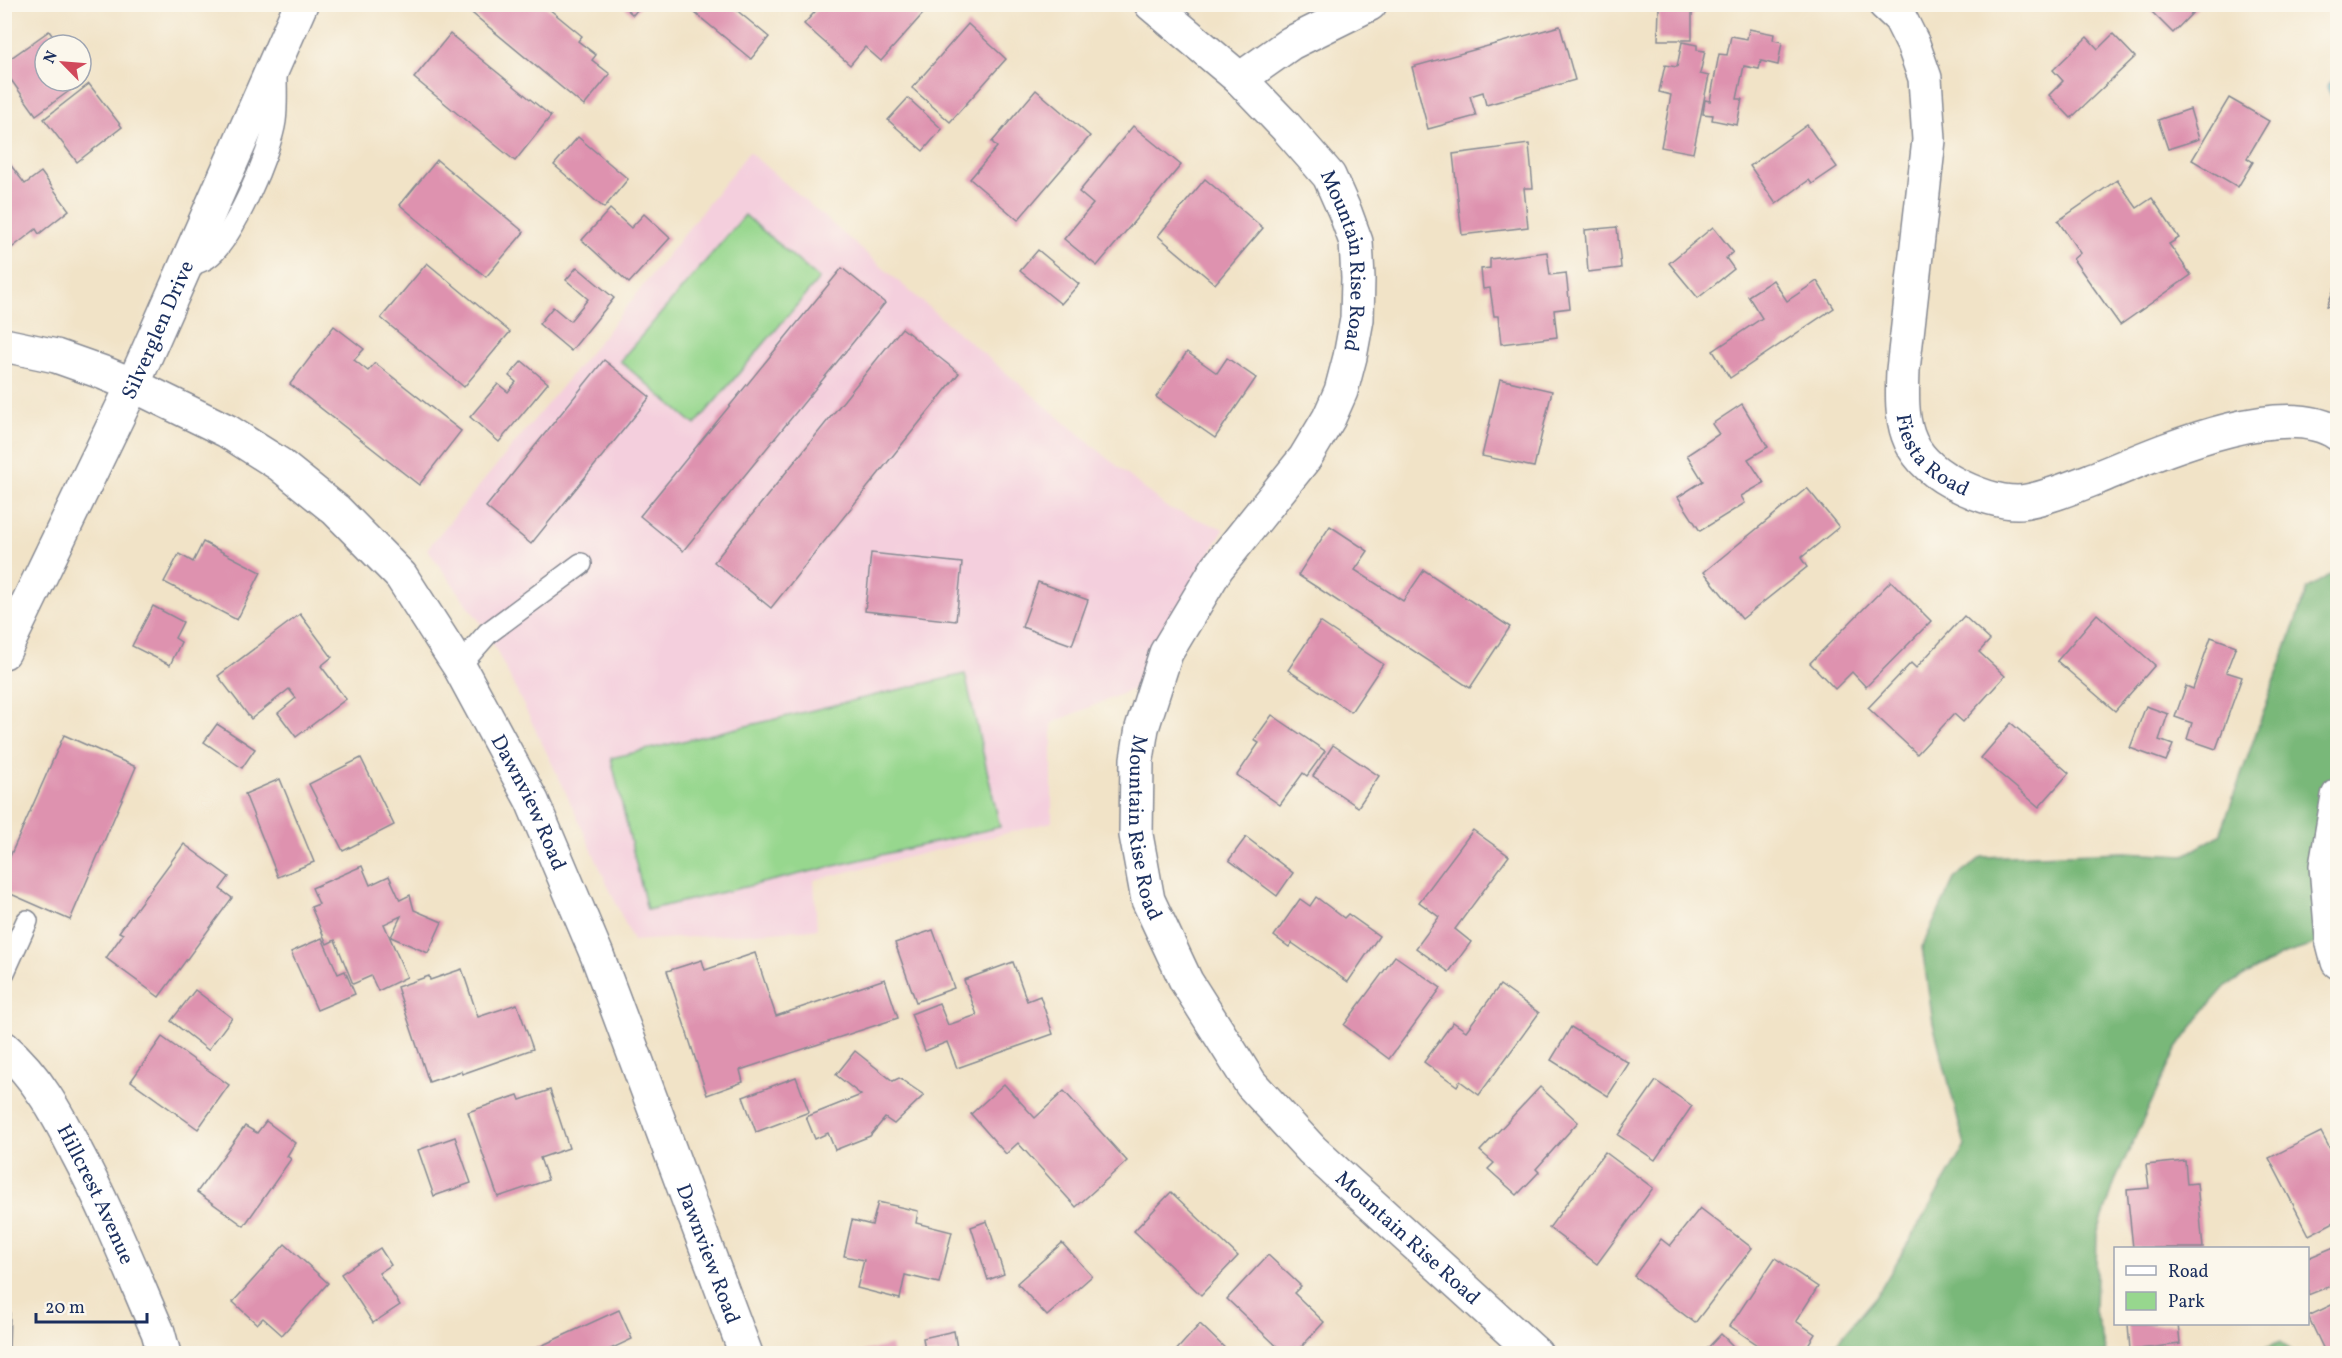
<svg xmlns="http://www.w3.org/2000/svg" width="2342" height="1358" font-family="Vollkorn,serif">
	<rect width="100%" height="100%" fill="#fbf7ec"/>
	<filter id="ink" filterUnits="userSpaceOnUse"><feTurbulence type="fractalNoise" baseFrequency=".0167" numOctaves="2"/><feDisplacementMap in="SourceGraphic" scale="12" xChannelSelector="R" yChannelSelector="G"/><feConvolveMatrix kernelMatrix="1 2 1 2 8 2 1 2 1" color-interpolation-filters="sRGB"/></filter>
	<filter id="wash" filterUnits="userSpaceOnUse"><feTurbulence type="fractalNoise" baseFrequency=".008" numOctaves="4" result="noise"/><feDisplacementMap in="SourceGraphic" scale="24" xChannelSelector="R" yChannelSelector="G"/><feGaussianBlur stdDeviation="1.35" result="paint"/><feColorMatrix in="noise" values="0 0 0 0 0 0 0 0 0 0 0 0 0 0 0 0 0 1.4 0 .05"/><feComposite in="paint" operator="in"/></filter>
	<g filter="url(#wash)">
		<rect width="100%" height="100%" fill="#f1e3c7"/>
		<path fill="#f4cfdd" d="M749 152 941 318 1166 507 1224 529 1158 644 1138 687 1052 723V822L814 880 817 929 633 941 561 782 488 633 427 549 597 344Z"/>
		<g fill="#97d78e" stroke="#598376" stroke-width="1.5">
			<path d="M745 215 819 279 695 425 620 361Z"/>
			<path d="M965 674 1000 827 647 910 611 758Z"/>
		</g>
		<g fill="#79b879" stroke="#4a746c" stroke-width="1.5">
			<path d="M2337 570V934L2329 940 2282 955 2226 986 2203 1012 2176 1050 2117 1176 2097 1234 2095 1311 2106 1353 1827 1354 1878 1294 1965 1146 1933 1023 1922 947 1954 879 1982 857 2124 852 2185 855 2220 835 2307 589Z"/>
			<path d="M2281 1342 2293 1353H2252Z"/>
		</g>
		<path fill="#56c4cc" stroke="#387a95" stroke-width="1.5" d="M2337 75 2338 76 2337 107 2327 87Z"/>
		<g id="blocks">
			<g fill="#de92af">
				<path d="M461 4H543L582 36 578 41 596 55 592 60 610 74 584 106Z"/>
				<path d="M621 4H642L633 15Z"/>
				<path d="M701 4H729L769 37 751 59 695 13Z"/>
				<path d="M822 4H926L929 7 881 61 865 47 850 65 804 24Z"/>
				<path d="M2144 4H2201L2173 33Z"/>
				<path d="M1659 7H1692V40H1658Z"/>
				<path d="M968 24 1006 59 950 122 912 88Z"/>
				<path d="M1560 26 1575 80 1486 105 1483 92 1470 96 1476 116 1428 129 1412 67Z"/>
				<path d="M1749 29 1774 34 1773 40 1782 42 1778 65 1761 61 1759 69 1744 66 1737 99H1742L1737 125 1712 120 1713 115 1703 114 1705 100 1710 101 1719 54 1727 55 1731 36 1747 39Z"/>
				<path d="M49 31 59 45H45V81H74L68 85 72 89 36 115 4 70V63Z"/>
				<path d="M450 34 551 116 515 161 414 78Z"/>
				<path d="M2113 34 2135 57 2071 118 2049 95 2063 81 2053 70 2087 37 2098 49Z"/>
				<path d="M1682 42 1697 45V50L1705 51 1700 74 1709 76 1693 153 1661 147 1671 95 1659 92 1665 65 1677 67Z"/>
				<path d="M89 84 122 127 77 162 44 119Z"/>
				<path d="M1036 90 1090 136 1018 220 970 179 997 147 992 142Z"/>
				<path d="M908 98 942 129 923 151 888 120Z"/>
				<path d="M2229 98 2269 121 2247 158 2253 162 2238 187 2192 160Z"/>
				<path d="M2190 109 2199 139 2168 149 2158 120Z"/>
				<path d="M1807 125 1837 167 1812 184 1809 180 1776 204 1750 166Z"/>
				<path d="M1133 126 1181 165 1097 266 1064 239 1093 204 1079 192Z"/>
				<path d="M578 137 628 179 604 208 554 165Z"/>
				<path d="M1529 144 1533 188H1524L1528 227 1462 235 1453 154Z"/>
				<path d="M6 159 25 184 41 172 69 210 39 234 36 229 4 254V160Z"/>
				<path d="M437 160 524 232 486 277 400 205Z"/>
				<path d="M1205 179 1263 228 1215 284 1158 236Z"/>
				<path d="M2117 180 2137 208 2152 198 2179 238 2169 244 2191 275 2120 325 2073 259 2080 253 2058 221Z"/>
				<path d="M610 209 631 228 644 214 670 238 629 283 582 240Z"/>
				<path d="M1617 227 1621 268 1588 272 1585 230Z"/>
				<path d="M1713 227 1733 252 1726 258 1734 269 1698 298 1669 263Z"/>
				<path d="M1038 250 1079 284 1061 304 1020 271Z"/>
				<path d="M1547 252 1550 275 1566 273 1570 308 1554 310 1557 337 1501 344 1498 316H1494L1490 288 1483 289 1481 269 1490 268V259Z"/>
				<path d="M427 263 510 332 464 387 381 318Z"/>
				<path d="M577 267 614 298 571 351 539 324 553 307 570 321 588 299 566 280Z"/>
				<path d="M842 268 885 303 683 551 640 516Z"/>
				<path d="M2338 279V310L2327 306Z"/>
				<path d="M1773 280 1787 301 1817 281 1834 308 1730 378 1713 351 1762 318 1748 296Z"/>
				<path d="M334 326 364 349 354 360 368 371 375 363 461 431 419 485 290 384Z"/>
				<path d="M902 328 959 373 771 608 714 562Z"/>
				<path d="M1187 352 1217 373 1227 358 1256 378 1215 438 1156 397Z"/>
				<path d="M604 360 650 397 531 544 486 507Z"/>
				<path d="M522 361 548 383 499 442 470 417 498 384 508 392 516 382 509 376Z"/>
				<path d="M1500 379 1552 391 1534 467 1482 456Z"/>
				<path d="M1742 404 1768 447 1748 459 1764 483 1741 496 1745 503 1700 531 1678 497 1703 481 1687 455 1719 434 1712 424Z"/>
				<path d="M1807 488 1839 527 1801 558 1807 567 1742 619 1704 572Z"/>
				<path d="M1330 526 1368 551 1355 570 1403 601 1424 570 1510 627 1470 688 1298 575Z"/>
				<path d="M203 542 261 572 237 620 164 582 179 554 193 562Z"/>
				<path d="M871 553 962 563 956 621 865 611Z"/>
				<path d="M1891 581 1931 621 1866 687 1852 672 1835 689 1810 663Z"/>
				<path d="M1038 582 1088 600 1072 645 1022 627Z"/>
				<path d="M153 606 183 622 175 638 181 642 170 665 132 646Z"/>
				<path d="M300 614 332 657 321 666 346 699 296 737 278 713 296 698 289 689 251 719 218 676Z"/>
				<path d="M2097 614 2155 665 2115 711 2057 661Z"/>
				<path d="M1964 616 1990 640 1979 652 2005 676 1963 722 1954 714 1917 754 1868 708 1911 663 1916 668Z"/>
				<path d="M1320 622 1383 664 1351 712 1288 670Z"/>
				<path d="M2211 637 2236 646 2226 672 2242 677 2216 749 2187 739 2192 723 2175 717 2186 686 2193 689Z"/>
				<path d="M2146 706 2168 714 2159 740 2173 745 2166 761 2130 748Z"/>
				<path d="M1272 715 1325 751 1307 776 1303 773 1280 805 1237 775 1259 743 1254 740Z"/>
				<path d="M2011 723 2069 773 2039 807 1981 758Z"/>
				<path d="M217 724 255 749 242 768 204 742Z"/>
				<path d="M64 735 136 767 70 920 4 891V870Z"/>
				<path d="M1333 745 1379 776 1358 807 1313 776Z"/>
				<path d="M361 758 394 825 343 851 309 784Z"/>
				<path d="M280 779 314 862 278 877 245 794Z"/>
				<path d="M1473 830 1509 856 1455 929 1471 942 1449 972 1416 948 1439 917 1419 902Z"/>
				<path d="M1246 837 1293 873 1277 896 1229 860Z"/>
				<path d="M184 844 229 877 220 889 232 898 159 997 106 958 123 934 119 932Z"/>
				<path d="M362 866 370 885 389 876 400 900 410 895 414 910 442 922 428 953 391 937 401 916 384 924 407 977 378 991 371 976 353 984 335 940 327 944 311 907 319 904 312 888Z"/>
				<path d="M1316 897 1344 918 1348 914 1379 936 1348 982 1292 943 1289 947 1274 936 1300 899 1310 906Z"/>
				<path d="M933 930 954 988 916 1002 895 943Z"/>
				<path d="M322 938 338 974 345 971 355 994 317 1010 291 952Z"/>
				<path d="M755 953 776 1016 885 979 898 1018 740 1070 743 1082 707 1095 667 971 702 960 705 970Z"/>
				<path d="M1395 956 1441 988 1389 1059 1344 1025Z"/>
				<path d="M1013 962 1027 1001 1040 996 1053 1034 957 1068 947 1042 925 1051 911 1014 939 1003 948 1025 977 1015 964 980Z"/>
				<path d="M462 969 478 1017 517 1004 533 1049 462 1074 461 1071 429 1082 397 987 429 976 430 980Z"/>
				<path d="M1500 985 1539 1013 1479 1095 1460 1081 1457 1086 1424 1062 1453 1022 1466 1031Z"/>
				<path d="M195 990 232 1018 208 1050 171 1021Z"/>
				<path d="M1571 1027 1629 1063 1608 1096 1551 1060Z"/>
				<path d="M162 1037 229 1085 198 1129 131 1081Z"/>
				<path d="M855 1051 893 1081 899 1078 924 1095 894 1124 885 1118 870 1136 835 1150 828 1133 815 1139 806 1117 861 1095 836 1075Z"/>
				<path d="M796 1077 809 1112 756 1132 743 1097Z"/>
				<path d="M1656 1081 1692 1106 1655 1160 1618 1135Z"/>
				<path d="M1004 1084 1035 1118 1064 1091 1127 1161 1076 1207 1018 1143 1006 1154 971 1114Z"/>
				<path d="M1540 1087 1578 1122 1536 1169 1539 1172 1517 1195 1488 1169 1494 1163 1480 1151Z"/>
				<path d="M550 1090 569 1148 540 1158 548 1180 498 1197 468 1112 518 1095 520 1100Z"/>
				<path d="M266 1121 295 1143 287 1156 291 1159 244 1226 197 1192 245 1126 257 1133Z"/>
				<path d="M2321 1132 2338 1164V1220L2309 1235 2269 1158Z"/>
				<path d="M455 1137 471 1183 434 1196 418 1150Z"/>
				<path d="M1605 1152 1653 1188 1597 1264 1549 1228Z"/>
				<path d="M2185 1161 2187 1184 2197 1183 2203 1248H2133L2127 1190 2149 1188 2146 1165Z"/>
				<path d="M1171 1192 1238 1256 1201 1295 1134 1231Z"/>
				<path d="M878 1202 918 1211 916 1223 952 1232 939 1283 905 1275 900 1299 857 1288 864 1260 844 1256 852 1220 872 1225Z"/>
				<path d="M1700 1208 1752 1248 1695 1323 1634 1276 1661 1239 1670 1246Z"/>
				<path d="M987 1221 1004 1274 988 1280 971 1227Z"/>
				<path d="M1062 1243 1092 1276 1047 1316 1017 1283Z"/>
				<path d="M285 1244 328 1283 282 1335 263 1318 257 1324 233 1302Z"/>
				<path d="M2334 1247 2338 1255V1283L2308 1295V1258Z"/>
				<path d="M380 1248 391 1265 379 1273 400 1305 373 1323 341 1274Z"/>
				<path d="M1268 1255 1301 1286 1294 1293 1324 1322 1295 1354H1285L1227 1299Z"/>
				<path d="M1775 1258 1818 1287 1796 1321 1815 1334 1802 1354H1765L1767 1351 1730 1326Z"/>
				<path d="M2338 1302V1354H2326L2308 1316Z"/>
				<path d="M619 1310 632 1339 600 1354H531L530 1351Z"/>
				<path d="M5 1313H10L9 1354H5Z"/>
				<path d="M1200 1324 1231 1354H1173Z"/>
				<path d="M2128 1324H2178L2180 1344 2130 1350Z"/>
				<path d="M954 1331 958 1354H919L925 1351 923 1338Z"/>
				<path d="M1721 1334 1741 1354H1702Z"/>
				<path d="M891 1345 893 1354H861V1352Z"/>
			</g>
		</g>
	</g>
	<g filter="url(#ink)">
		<use href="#blocks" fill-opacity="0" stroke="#868992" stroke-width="1.5"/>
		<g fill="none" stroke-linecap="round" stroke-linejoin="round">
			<defs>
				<g id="service">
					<path d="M186 267C192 264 201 262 207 258 232 242 271 151 275 121 277 106 276 90 276 74"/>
					<path d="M459 666 488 633 581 564"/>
					<path d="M4 972 27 921"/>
				</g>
				<g id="minor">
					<path id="s1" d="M1151 4 1240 79 1286 127 1329 176 1345 212 1356 242 1358 278 1357 319 1350 357 1341 391 1329 418 1305 458 1217 568 1166 653 1142 728 1137 759 1136 835 1148 900 1186 981 1251 1084 1312 1150 1536 1354"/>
					<path id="s2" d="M1885 4 1900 18 1913 44 1925 78 1929 140 1903 370C1901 421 1902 455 1952 482 1971 492 1994 502 2017 502 2038 502 2078 485 2099 477 2155 454 2282 396 2338 434"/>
					<path d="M1240 79 1291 43 1370 4"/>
					<path id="s3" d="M4 345 56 356 104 373 133 385 227 431 279 464 336 510 401 576 459 666 532 801 597 955 746 1354"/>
					<path d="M2338 796 2326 866 2332 939 2338 962"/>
					<path id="s4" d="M4 1048C37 1076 58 1115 77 1153 108 1211 132 1272 158 1332L164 1354"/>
				</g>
				<g id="tertiary">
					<path id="s5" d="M4 652 133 385 301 4"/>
				</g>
			</defs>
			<use href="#service" stroke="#868992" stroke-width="24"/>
			<use href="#minor" stroke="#868992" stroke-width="36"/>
			<use href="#tertiary" stroke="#868992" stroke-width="36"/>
			<use href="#service" stroke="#fff" stroke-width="21"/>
			<use href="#minor" stroke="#fff" stroke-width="33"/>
			<use href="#tertiary" stroke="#fff" stroke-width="33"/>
		</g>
	</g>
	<g text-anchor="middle" stroke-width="4.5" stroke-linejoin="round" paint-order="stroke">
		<g font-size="21" fill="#1b2f5e" stroke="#fbf7ec">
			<text dy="7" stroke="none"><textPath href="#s1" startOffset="336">Mountain Rise Road</textPath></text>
			<text dy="7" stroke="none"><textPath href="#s5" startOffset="357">Silverglen Drive</textPath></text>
			<text dy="7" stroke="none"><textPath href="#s2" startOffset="476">Fiesta Road</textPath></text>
			<text dy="7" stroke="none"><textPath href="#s3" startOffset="728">Dawnview Road</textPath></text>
			<text dy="7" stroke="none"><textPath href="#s1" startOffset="966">Mountain Rise Road</textPath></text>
			<text dy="7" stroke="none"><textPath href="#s4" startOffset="174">Hillcrest Avenue</textPath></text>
			<text dy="7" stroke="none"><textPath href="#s1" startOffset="1470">Mountain Rise Road</textPath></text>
			<text dy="7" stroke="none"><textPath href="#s3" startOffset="1214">Dawnview Road</textPath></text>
		</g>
	</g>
	<rect width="2342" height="1358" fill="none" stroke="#fbf7ec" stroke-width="24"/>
	<rect x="2114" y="1247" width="195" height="78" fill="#fbf7ec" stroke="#a1a7b3" stroke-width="1.5"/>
	<rect x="2126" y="1266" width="30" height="9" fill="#ffffff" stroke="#a1a7b3" stroke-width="1.5"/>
	<text x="2168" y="1277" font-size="18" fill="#1b2f5e">Road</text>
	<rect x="2126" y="1292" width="30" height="18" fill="#97d78e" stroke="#a1a7b3" stroke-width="1.5"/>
	<text x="2168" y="1307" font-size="18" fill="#1b2f5e">Park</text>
	<g transform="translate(63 63) rotate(295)"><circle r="28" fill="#fbf7ec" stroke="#a1a7b3" stroke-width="1.5"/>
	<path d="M0-4.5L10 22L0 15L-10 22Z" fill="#d1495b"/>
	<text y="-9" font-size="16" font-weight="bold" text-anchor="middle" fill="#1b2f5e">N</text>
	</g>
	<path d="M36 1313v9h111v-9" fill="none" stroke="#1b2f5e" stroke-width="3"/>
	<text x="45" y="1313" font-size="18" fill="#1b2f5e" stroke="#fbf7ec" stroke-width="4.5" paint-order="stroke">20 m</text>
</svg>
